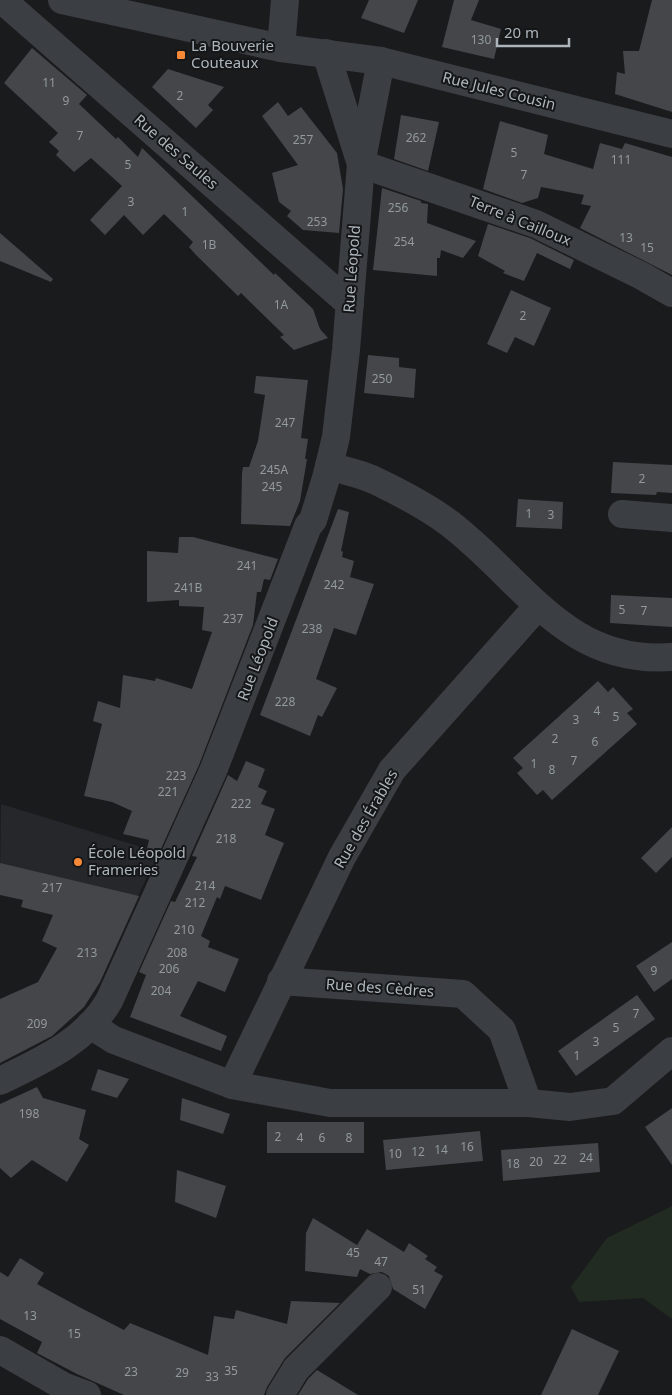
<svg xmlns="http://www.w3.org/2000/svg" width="672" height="1395" font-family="'Noto Sans',sans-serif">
	<rect width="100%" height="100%" fill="#1a1b1c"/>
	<path fill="#26272a" d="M1 804 161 853 149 872 127 921 0 892Z"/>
	<path fill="#222b22" d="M672 1206V1319L643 1298 579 1302 571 1287 607 1238Z"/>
	<g fill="#444649">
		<path d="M369 0H418L404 33 361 18Z"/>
		<path d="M454 0H479L471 20 501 29 494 59 442 47Z"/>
		<path d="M652 0H672V112L615 94 617 72 625 74 623 51H639Z"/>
		<path d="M32 48 87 95 79 104 116 139 118 137 138 157 142 148 274 275 275 273 313 309 320 329 328 338 294 350 280 337 284 335 241 293 238 296 196 255 189 247 193 242 164 214 143 235 124 215 105 235 90 220 122 186 91 158 74 172 56 155 59 151 49 142 58 133 4 83Z"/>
		<path d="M168 69 224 87 208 105 213 110 196 128 152 87Z"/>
		<path d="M278 102 288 116 301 107 337 153 343 189 339 233 303 230 287 216 291 211 279 202 272 173 298 165 262 116Z"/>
		<path d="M401 115 439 122 428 171 394 159Z"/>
		<path d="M500 121 548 135 544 154 593 169 600 143 622 149 625 143 672 157V275L580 228 591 206 581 204 584 195 541 187 538 198 522 203 483 189Z"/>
		<path d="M382 188 421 201V203L428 204 427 223 476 241 463 258 441 250 440 258H437V276L373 270Z"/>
		<path d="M488 224 530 238 574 260 570 269 537 253 524 281 503 273 505 271 478 256Z"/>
		<path d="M0 233 53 279 51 282 0 261Z"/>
		<path d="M511 290 551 308 534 346 515 337 507 353 487 344Z"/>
		<path d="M368 355 399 358V367L416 369 414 398 364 393Z"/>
		<path d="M256 376 308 380 301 438 308 439 305 459H307L300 501 290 526 241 524 242 473 243 467H249L258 441 265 395 254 393Z"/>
		<path d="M613 462 672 465V493L657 492 656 495 611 493Z"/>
		<path d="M518 499 563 502 562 529 516 527Z"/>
		<path d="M338 509 349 512 341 551 343 552 342 557 354 561 350 577 374 584 356 635 334 628 316 679 337 688 322 717 318 715 310 736 260 715Z"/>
		<path d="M179 537H193L278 559 270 580 264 579 261 592H257L253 625 199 765 160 851 147 849 149 840 123 834 132 811 112 802 84 796 102 724 93 721 98 701 120 708 123 675 155 681 156 678 192 689 212 632 202 630 204 607 179 606V600L147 602V551L178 553Z"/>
		<path d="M611 595 672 598V627L610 623Z"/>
		<path d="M598 681 608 692 613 687 633 709 627 713 637 724 552 800 543 790 537 795 517 773 523 768 513 758Z"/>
		<path d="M246 761 265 769 258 787 267 791 261 804 275 809 265 835 284 843 261 900 225 886 220 899 217 897 201 936 210 941 208 947 239 959 225 992 198 981 180 1016 227 1036 221 1051 130 1017 146 975 139 972 171 901 175 902 197 857 192 856 228 775 237 781Z"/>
		<path d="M672 827V857L656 873 641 858Z"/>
		<path d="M0 863 139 896 100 982 84 1007 52 1036 0 1063V999L38 982 57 948 42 941 53 915 21 907 23 900 0 895Z"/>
		<path d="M672 942V979L654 992 636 966Z"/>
		<path d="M637 995 655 1019 576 1076 558 1051Z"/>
		<path d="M98 1069 129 1079 117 1098 91 1090Z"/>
		<path d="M37 1087 43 1098 86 1110 79 1139 89 1145 67 1182 32 1160 11 1178 0 1168V1104Z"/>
		<path d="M182 1098 230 1114 223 1134 180 1120Z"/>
		<path d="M672 1108V1165L645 1127Z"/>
		<rect x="267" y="1122" width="97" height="31"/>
		<path d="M480 1131 483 1161 386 1170 383 1140Z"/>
		<path d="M598 1143 600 1172 503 1181 501 1150Z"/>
		<path d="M177 1170 226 1186 216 1218 175 1202Z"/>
		<path d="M313 1218 357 1245 367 1229 404 1252 409 1243 428 1256 425 1259 437 1267 434 1271 443 1276 425 1309 393 1289 389 1276 382 1272 370 1274 360 1269 357 1277 305 1271 306 1233Z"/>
		<path d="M20 1258 44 1273 37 1284 81 1308 124 1330 130 1323 208 1355 214 1316 234 1319 236 1310 287 1324 291 1301 340 1303 285 1358 267 1387 264 1395H124L77 1374 37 1353 42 1342 0 1319V1272L8 1277Z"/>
		<path d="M572 1329 619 1351 598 1395H541Z"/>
		<path d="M317 1370 358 1395H298L308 1379Z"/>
	</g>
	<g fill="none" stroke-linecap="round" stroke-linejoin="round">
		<g stroke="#3b3e42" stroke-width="28">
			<path d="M2 0 350 304"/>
			<path d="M62 0 281 48 381 61 672 134"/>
			<path d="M281 48 285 0"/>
			<path d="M326 53 360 161"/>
			<path d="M361 164 536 224 642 276 672 293"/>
			<path d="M329 466C345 471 362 474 376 481 399 492 429 508 449 523 523 579 565 665 672 657"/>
			<path d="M622 514 672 518"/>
			<path d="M281 981 463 994 502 1030 528 1103"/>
			<path d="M90 1025 114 1040 232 1085 330 1103H528L570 1107 613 1101 672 1051"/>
			<path d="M0 1081C41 1061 85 1042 109 1001L213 771 308 526 313 520 326 478 336 437 346 350 361 164 381 61"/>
			<path d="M232 1085 342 857 392 770 537 607"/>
			<path d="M0 1350 63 1386 87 1395"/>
			<path d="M280 1395 296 1369 378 1287"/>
		</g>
	</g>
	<g fill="#f68938" stroke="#151618" stroke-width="2">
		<rect x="176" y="50" width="10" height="10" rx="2.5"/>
		<circle cx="78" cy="862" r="5"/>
	</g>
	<g text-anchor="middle" stroke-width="4" stroke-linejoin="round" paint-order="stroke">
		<g font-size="12" fill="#92999f">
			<text x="481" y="44">130</text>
			<text x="49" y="87">11</text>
			<text x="180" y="100">2</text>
			<text x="66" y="105">9</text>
			<text x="80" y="140">7</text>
			<text x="416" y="142">262</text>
			<text x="303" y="144">257</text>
			<text x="514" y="157">5</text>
			<text x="621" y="164">111</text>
			<text x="128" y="169">5</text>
			<text x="524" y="179">7</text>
			<text x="131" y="206">3</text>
			<text x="398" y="212">256</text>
			<text x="185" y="216">1</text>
			<text x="317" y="226">253</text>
			<text x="626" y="242">13</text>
			<text x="404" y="246">254</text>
			<text x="209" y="249">1B</text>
			<text x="647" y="252">15</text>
			<text x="281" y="309">1A</text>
			<text x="523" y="320">2</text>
			<text x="382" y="383">250</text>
			<text x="285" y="427">247</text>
			<text x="274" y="474">245A</text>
			<text x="642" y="483">2</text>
			<text x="272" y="491">245</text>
			<text x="529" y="518">1</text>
			<text x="551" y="519">3</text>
			<text x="247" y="570">241</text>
			<text x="334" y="589">242</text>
			<text x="188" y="592">241B</text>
			<text x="622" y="614">5</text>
			<text x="644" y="615">7</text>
			<text x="233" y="623">237</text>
			<text x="312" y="633">238</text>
			<text x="285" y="706">228</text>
			<text x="597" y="715">4</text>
			<text x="616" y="721">5</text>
			<text x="576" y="724">3</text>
			<text x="555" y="743">2</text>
			<text x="595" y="746">6</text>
			<text x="574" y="765">7</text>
			<text x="534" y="768">1</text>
			<text x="552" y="774">8</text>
			<text x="176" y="780">223</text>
			<text x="168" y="796">221</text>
			<text x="241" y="808">222</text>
			<text x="226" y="843">218</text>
			<text x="205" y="890">214</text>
			<text x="52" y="892">217</text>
			<text x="195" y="907">212</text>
			<text x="184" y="934">210</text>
			<text x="87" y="957">213</text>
			<text x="177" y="957">208</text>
			<text x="169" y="973">206</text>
			<text x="654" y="975">9</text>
			<text x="161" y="995">204</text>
			<text x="636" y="1018">7</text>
			<text x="37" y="1028">209</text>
			<text x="616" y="1032">5</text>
			<text x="596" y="1046">3</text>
			<text x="577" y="1060">1</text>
			<text x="29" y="1118">198</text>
			<text x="278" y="1141">2</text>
			<text x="300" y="1142">4</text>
			<text x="322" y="1142">6</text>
			<text x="349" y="1142">8</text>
			<text x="467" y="1151">16</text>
			<text x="441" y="1154">14</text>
			<text x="418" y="1156">12</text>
			<text x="395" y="1158">10</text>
			<text x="586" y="1162">24</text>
			<text x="560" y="1164">22</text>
			<text x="536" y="1166">20</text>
			<text x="513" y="1168">18</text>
			<text x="353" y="1257">45</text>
			<text x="381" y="1266">47</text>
			<text x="419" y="1294">51</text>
			<text x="30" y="1320">13</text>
			<text x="74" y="1338">15</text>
			<text x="231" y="1375">35</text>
			<text x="131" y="1376">23</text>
			<text x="182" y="1377">29</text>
			<text x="212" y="1381">33</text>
		</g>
		<g font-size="15" fill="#acb5bc" stroke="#151618" text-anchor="start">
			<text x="191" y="51">La Bouverie<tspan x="191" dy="17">Couteaux</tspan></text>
			<text x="88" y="858">École Léopold<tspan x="88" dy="17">Frameries</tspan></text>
		</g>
		<g font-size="15" fill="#acb5bc" stroke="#151618">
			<text transform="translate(499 91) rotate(14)" y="5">Rue Jules Cousin</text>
			<text transform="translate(176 152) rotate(41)" y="5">Rue des Saules</text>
			<text transform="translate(520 221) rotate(22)" y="5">Terre à Cailloux</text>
			<text transform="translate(352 269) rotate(-86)" y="5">Rue Léopold</text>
			<text transform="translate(258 659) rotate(-69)" y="5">Rue Léopold</text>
			<text transform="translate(366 819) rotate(-60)" y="5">Rue des Érables</text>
			<text transform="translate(380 988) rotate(4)" y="5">Rue des Cèdres</text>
		</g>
	</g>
	<path d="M497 38v8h72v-8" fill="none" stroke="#acb5bc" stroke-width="2.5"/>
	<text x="504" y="38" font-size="15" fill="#acb5bc" stroke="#151618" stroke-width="4" paint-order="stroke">20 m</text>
</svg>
